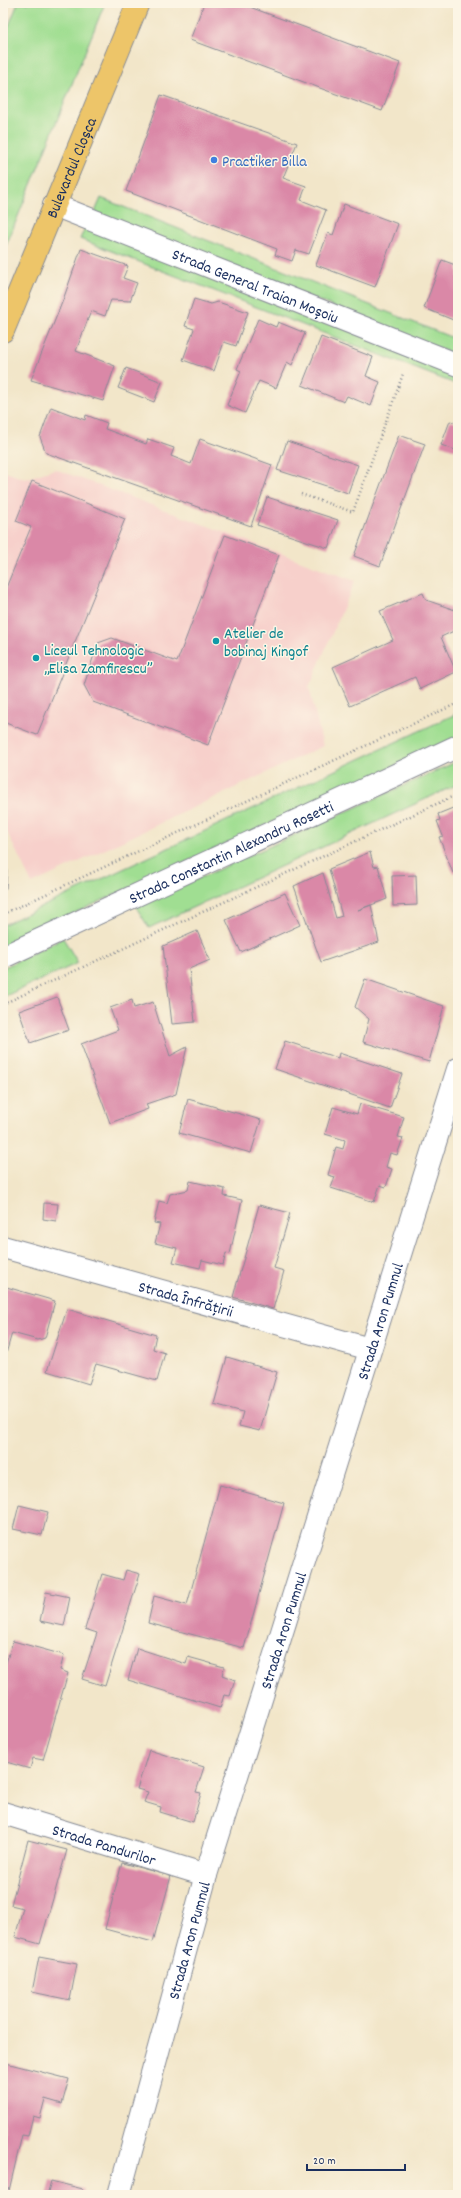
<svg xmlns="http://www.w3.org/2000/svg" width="461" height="2198" font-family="Dekko,sans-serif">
	<rect width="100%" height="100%" fill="#fcf5e5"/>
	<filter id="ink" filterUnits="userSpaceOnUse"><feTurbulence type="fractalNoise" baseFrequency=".025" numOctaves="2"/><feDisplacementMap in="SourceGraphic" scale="8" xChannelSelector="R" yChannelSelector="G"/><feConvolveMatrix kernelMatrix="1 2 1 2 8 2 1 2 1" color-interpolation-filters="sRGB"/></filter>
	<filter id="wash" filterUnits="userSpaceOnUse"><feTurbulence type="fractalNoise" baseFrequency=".012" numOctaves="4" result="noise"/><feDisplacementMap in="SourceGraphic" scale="16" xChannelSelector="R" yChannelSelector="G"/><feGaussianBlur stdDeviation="0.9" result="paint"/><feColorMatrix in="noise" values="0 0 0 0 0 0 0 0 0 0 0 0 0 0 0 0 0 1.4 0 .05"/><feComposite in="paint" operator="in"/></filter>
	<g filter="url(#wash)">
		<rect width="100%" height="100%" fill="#f2e6c9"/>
		<path fill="#f7d0cb" d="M55 469 355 581 309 687 323 746 32 884 6 830 3 829V471L25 479Z"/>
		<g fill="#a0de92" stroke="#5e8678">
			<path d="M18 3H105L3 253V40Z"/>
			<path d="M101 198 458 340V356L95 212Z"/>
			<path d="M86 226 458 373V385L80 239Z"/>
			<path d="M458 713V737L3 946V925Z"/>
			<path d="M458 761V784L149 928 136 907Z"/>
			<path d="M63 938 78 963 3 997V968Z"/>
		</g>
		<g id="blocks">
			<g fill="#da88a7">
				<path d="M204 3H239L400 63 382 111 190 40Z"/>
				<path d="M161 95 297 143 283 178 306 186 301 200 326 210 309 254 296 250 292 261 275 255 277 249 126 191Z"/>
				<path d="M344 204 398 224 375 287 316 265 328 233 333 235Z"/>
				<path d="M81 249 128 266 123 278 137 283 130 301 111 300 105 316 91 311 76 351 115 366 103 401 31 380 63 300Z"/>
				<path d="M442 260 458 266V322L424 308Z"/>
				<path d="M194 299 211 304 218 302 248 312 236 346 224 342 214 371 183 360 194 329 185 326Z"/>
				<path d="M258 319 276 327 278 322 305 333 292 365 287 362 276 388 259 381 245 413 227 405 241 371 237 369Z"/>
				<path d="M321 337 373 357 366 376 380 382 371 406 347 396 344 402 302 385Z"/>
				<path d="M126 368 162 382 154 402 118 388Z"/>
				<path d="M51 407 85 420 86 415 107 423 105 429 146 444 148 439 174 448 171 456 191 464 200 439 272 465 251 526 46 453 40 437Z"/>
				<path d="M450 421 458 423V451L441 445Z"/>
				<path d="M399 435 425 444 380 566 354 556Z"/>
				<path d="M287 441 358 465 348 493 277 470Z"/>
				<path d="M32 481 125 519 37 735 3 722V595L31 527 16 521Z"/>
				<path d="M267 497 338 520 328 548 257 525Z"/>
				<path d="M225 535 279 555 208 745 93 702 84 685 98 643 112 638 177 662Z"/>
				<path d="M423 593 426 600 458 611V629L441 637 456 672 420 689 415 677 350 706 333 667 393 640 380 611Z"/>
				<path d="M458 806V871L453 873 439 837 443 836 437 821 440 820 438 814Z"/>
				<path d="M370 852 374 867 378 866 387 899 358 910 371 905 379 942 321 962 294 886 323 873 336 918 342 916 329 869Z"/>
				<path d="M3 860 7 871 6 888 3 892Z"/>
				<path d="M416 875 417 905 393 906 392 876Z"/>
				<path d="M285 893 300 925 241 952 226 920Z"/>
				<path d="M197 931 210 960 189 969 195 1022 172 1024 163 946Z"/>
				<path d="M365 979 444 1006 429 1062 363 1042 369 1019 355 1007Z"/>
				<path d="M57 997 69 1030 30 1043 19 1011Z"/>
				<path d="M132 1000 134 1008 153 1002 170 1056 187 1047 176 1094 146 1104 148 1109 110 1123 81 1044 118 1030 110 1008Z"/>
				<path d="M285 1041 338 1058 339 1053 402 1074 390 1108 275 1069Z"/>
				<path d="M188 1099 261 1120 251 1153 179 1133Z"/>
				<path d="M360 1104 404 1117 398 1137 403 1138 397 1155 390 1153 386 1167 392 1169 386 1187 380 1185 374 1202 331 1188 335 1177 328 1175 336 1147 343 1149 345 1140 325 1134 333 1107 357 1114Z"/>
				<path d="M190 1181 225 1189 224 1196 242 1200 230 1254 226 1253 223 1265 202 1260 200 1268 173 1262 177 1248 155 1243 160 1224 154 1223 159 1201 167 1203 170 1194 188 1190Z"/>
				<path d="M44 1203 58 1204 56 1221 43 1219Z"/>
				<path d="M259 1205 290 1213 274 1268 284 1271 273 1309 233 1297Z"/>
				<path d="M3 1286 55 1301 45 1338 38 1340 12 1333 3 1364Z"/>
				<path d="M67 1309 156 1335 153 1349 165 1353 157 1381 96 1364 89 1384 47 1371Z"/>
				<path d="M227 1357 277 1372 260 1431 239 1426 243 1412 214 1404Z"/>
				<path d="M220 1485 284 1503 244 1648 148 1623 154 1596 187 1605Z"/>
				<path d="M19 1505 48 1512 42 1535 13 1529Z"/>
				<path d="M126 1570 140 1574 105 1686 82 1679 97 1633 85 1629 102 1574 123 1580Z"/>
				<path d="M46 1592 70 1597 64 1626 40 1621Z"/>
				<path d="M13 1641 64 1655 60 1670 68 1673 43 1760 33 1758 30 1769 3 1761V1672Z"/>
				<path d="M137 1648 186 1664 188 1657 224 1667 222 1675 235 1680 230 1696 224 1695 220 1708 128 1680Z"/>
				<path d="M149 1750 204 1767 196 1792 201 1793 193 1822 160 1812 161 1807 144 1802 148 1792 137 1789Z"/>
				<path d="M28 1840 67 1850 40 1944 15 1937 23 1908 11 1905Z"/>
				<path d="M122 1863 171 1876 153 1942 105 1929Z"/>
				<path d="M39 1957 77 1964 70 2000 32 1992Z"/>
				<path d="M6 2063 69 2079 62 2104 45 2099 40 2118 33 2116 28 2136 22 2135 8 2195H3V2074Z"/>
				<path d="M51 2181 83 2189 82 2195H47Z"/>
			</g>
		</g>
	</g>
	<g filter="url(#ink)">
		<use href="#blocks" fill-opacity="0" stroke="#868a94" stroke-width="1"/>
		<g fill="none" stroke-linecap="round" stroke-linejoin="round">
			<defs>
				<g id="minor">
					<path id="s1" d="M54 205 458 365"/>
					<path id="s2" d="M3 957 458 746"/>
					<path id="s3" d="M3 1247 370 1349"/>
					<path id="s4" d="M3 1813 206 1875"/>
					<path id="s5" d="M119 2195 206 1875 458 1069"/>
				</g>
				<g id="major">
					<path id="s6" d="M3 331 138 3"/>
				</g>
			</defs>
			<use href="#minor" stroke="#868a94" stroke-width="24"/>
			<use href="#major" stroke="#868a94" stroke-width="24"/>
			<g stroke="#868a94" stroke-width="2.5" stroke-dasharray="1 3" stroke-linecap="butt">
				<path d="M301 494 353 512 403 374"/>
				<path d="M3 914 458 703"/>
				<path d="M3 1004 458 794"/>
			</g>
			<use href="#minor" stroke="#fff" stroke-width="22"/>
			<use href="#major" stroke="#edc569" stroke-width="22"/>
		</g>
	</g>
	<circle fill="#3f7fe0" stroke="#fcf5e5" stroke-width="1.5" cx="214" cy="160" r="4"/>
	<g fill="#0f9aa8" stroke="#fcf5e5" stroke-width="1.5">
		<circle cx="216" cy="641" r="4"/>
		<circle cx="36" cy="658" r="4"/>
	</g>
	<g text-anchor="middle" stroke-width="3" stroke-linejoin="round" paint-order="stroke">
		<g font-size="16" fill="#366cbe" stroke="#fcf5e5" text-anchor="start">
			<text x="222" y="166">Practiker Billa</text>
		</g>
		<g font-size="16" fill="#1b2f5e" stroke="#fcf5e5">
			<text dy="6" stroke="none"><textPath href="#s6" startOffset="177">Bulevardul Cloșca</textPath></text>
			<text dy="6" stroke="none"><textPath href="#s1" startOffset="217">Strada General Traian Moșoiu</textPath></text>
			<text dy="6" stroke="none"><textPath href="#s2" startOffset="251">Strada Constantin Alexandru Rosetti</textPath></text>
			<text dy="6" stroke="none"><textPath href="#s3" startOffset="190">Strada Înfrățirii</textPath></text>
			<text dy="6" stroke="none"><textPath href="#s5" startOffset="912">Strada Aron Pumnul</textPath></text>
			<text dy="6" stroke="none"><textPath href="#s5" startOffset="588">Strada Aron Pumnul</textPath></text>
			<text dy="6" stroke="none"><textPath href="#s4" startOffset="106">Strada Pandurilor</textPath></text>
			<text dy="6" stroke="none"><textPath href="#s5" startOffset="264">Strada Aron Pumnul</textPath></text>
		</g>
		<g font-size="16" fill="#0d838f" stroke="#fcf5e5" text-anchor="start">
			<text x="224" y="638">Atelier de<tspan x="224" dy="18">bobinaj Kingof</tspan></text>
			<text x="44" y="655">Liceul Tehnologic<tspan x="44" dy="18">„Elisa Zamfirescu”</tspan></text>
		</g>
	</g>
	<rect width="461" height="2198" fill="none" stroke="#fcf5e5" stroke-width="16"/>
	<path d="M307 2164v6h98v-6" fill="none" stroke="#1b2f5e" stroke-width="2"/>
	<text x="313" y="2164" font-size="12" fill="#1b2f5e" stroke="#fcf5e5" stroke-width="3" paint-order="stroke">20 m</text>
</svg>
